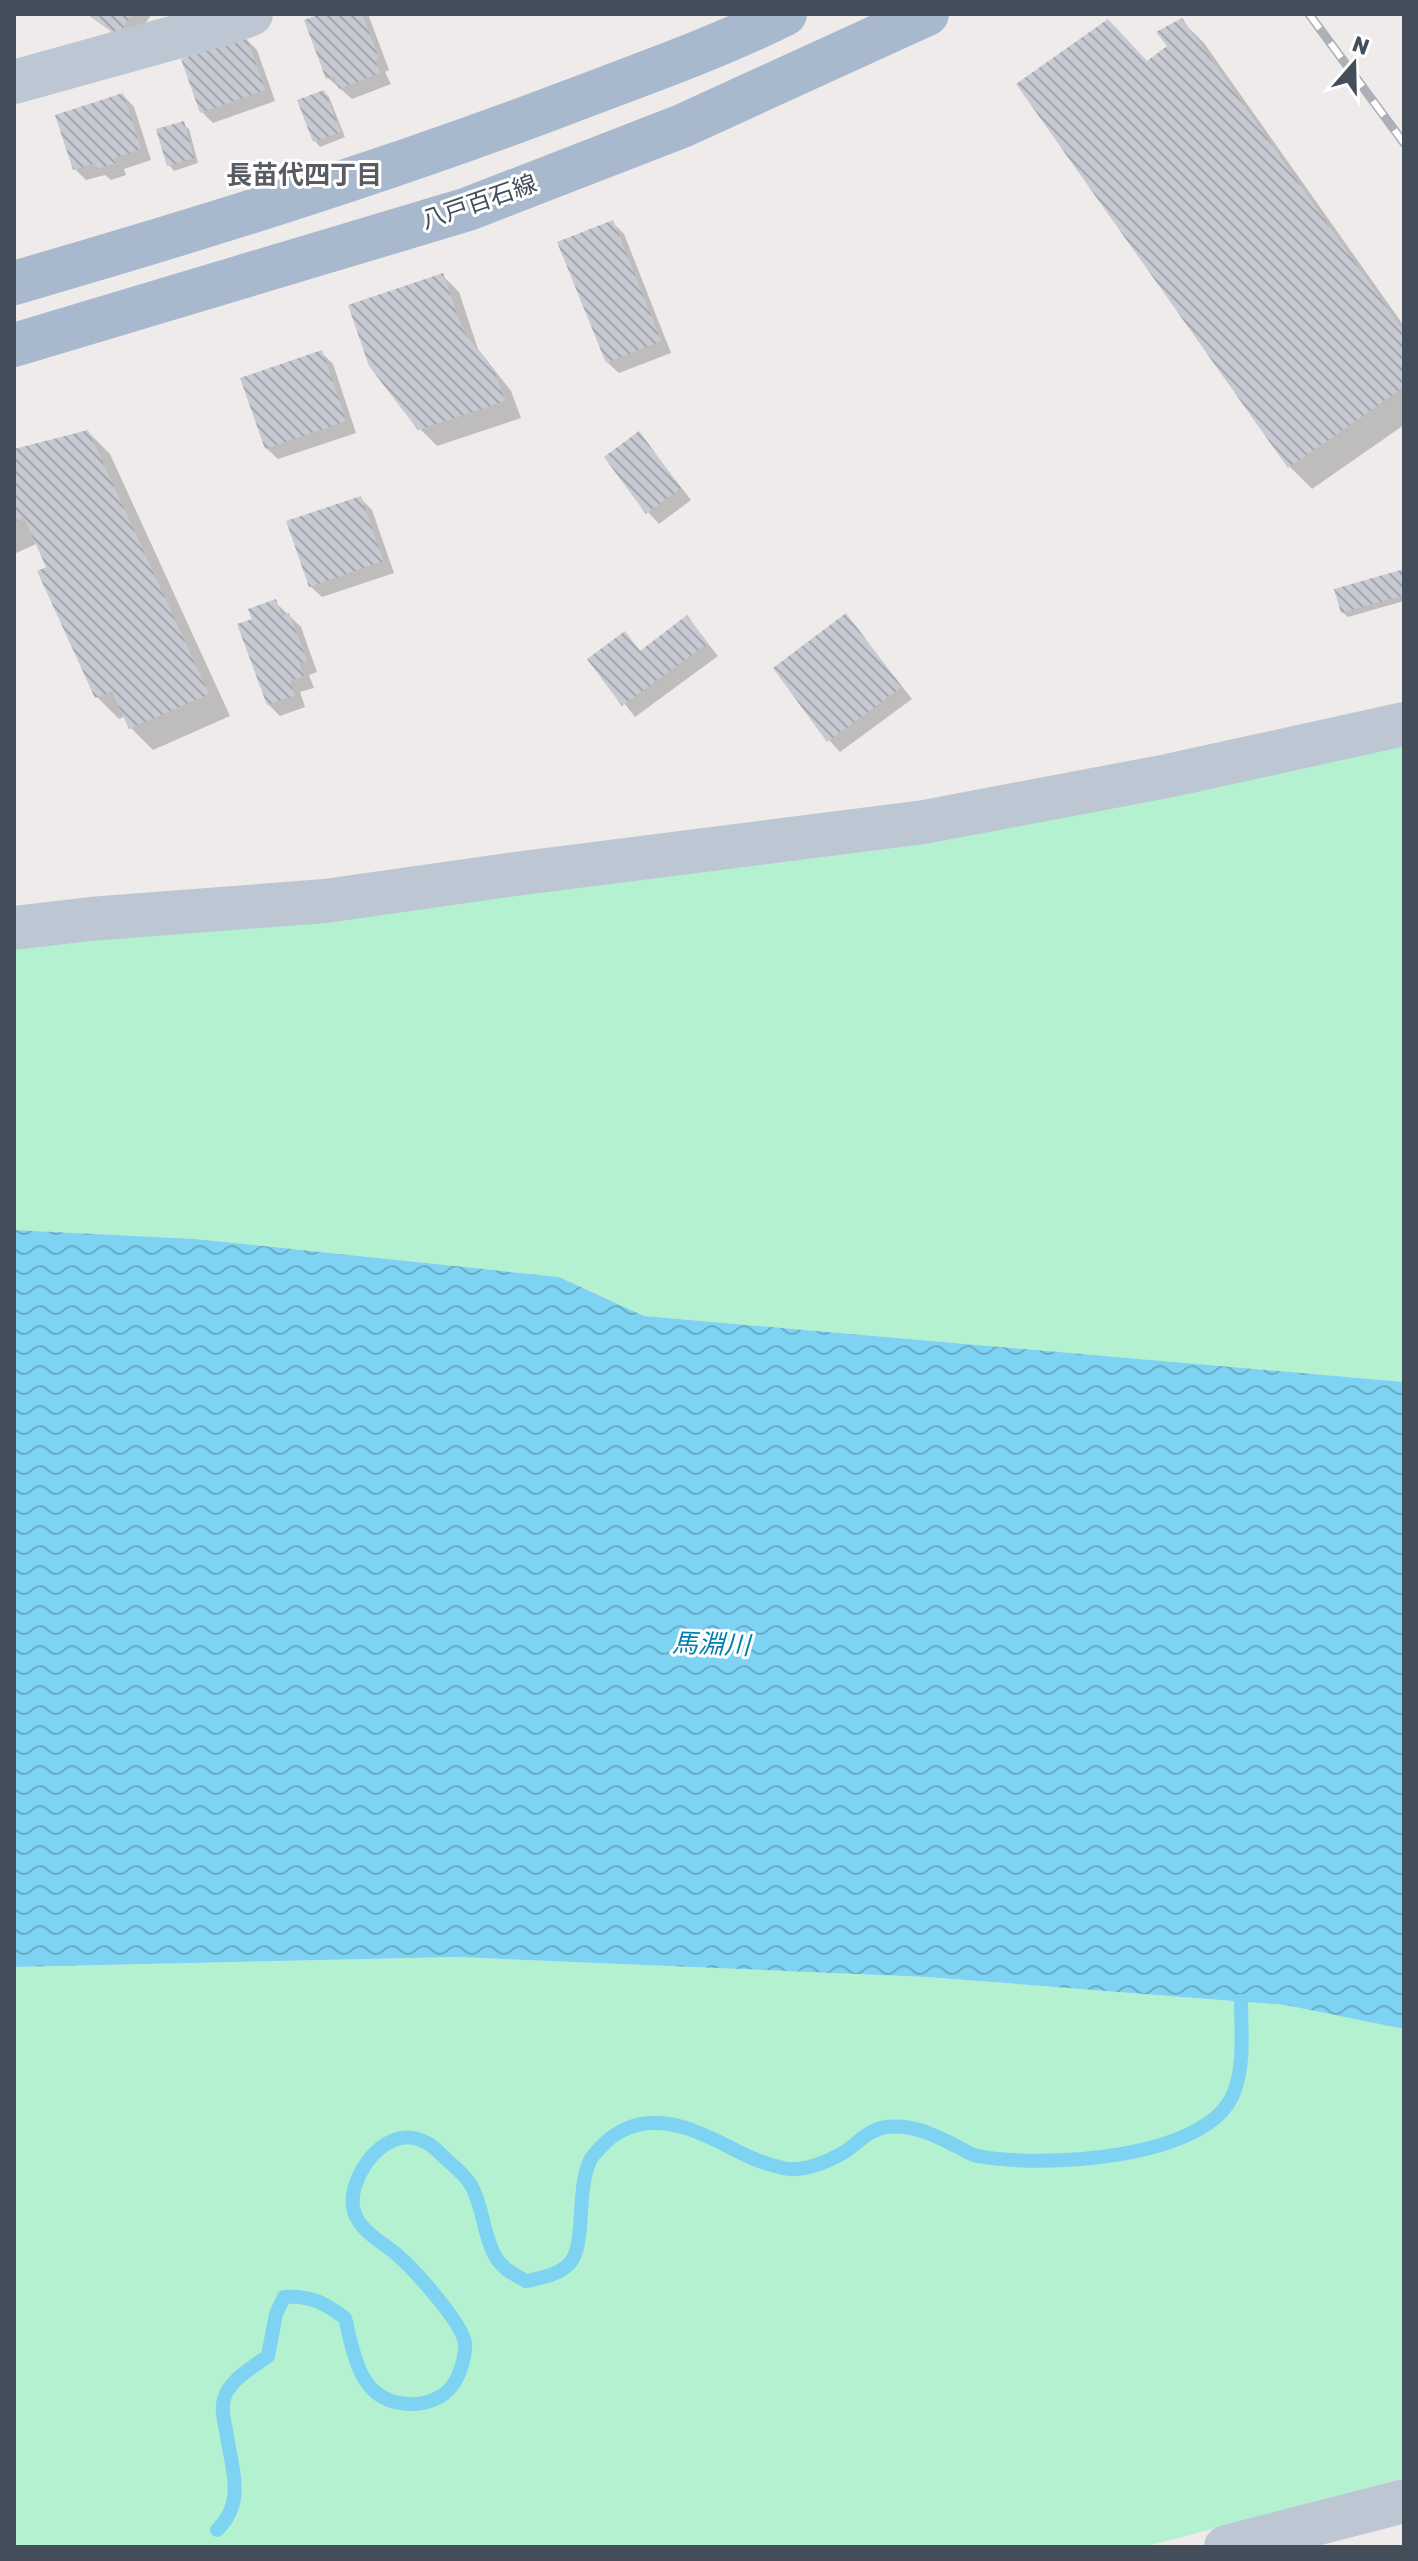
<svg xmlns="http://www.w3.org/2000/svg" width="1418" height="2561" font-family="Rubik,'Noto Sans JP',sans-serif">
	<defs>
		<pattern id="water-waves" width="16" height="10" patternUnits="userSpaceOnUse" patternTransform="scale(2)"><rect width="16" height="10" fill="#7ed2f2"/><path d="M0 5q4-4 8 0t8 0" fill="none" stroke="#69adc7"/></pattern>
		<pattern id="building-back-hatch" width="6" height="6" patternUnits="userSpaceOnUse" patternTransform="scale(2)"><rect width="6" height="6" fill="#c7cad2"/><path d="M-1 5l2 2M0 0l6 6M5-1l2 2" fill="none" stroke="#a3a6ad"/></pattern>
	</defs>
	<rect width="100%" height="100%" fill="#efebeb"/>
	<g fill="#b4f1d0">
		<path d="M1404 741V1382L644 1316 559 1277 196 1239 14 1230V945Z"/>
		<path d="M456 1957 927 1977 1285 2005 1404 2029V2478L1144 2547H14V1967Z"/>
	</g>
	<path fill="url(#water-waves)" d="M14 1230 196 1239 559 1277 644 1316 1404 1382V2029L1285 2005 927 1977 456 1957 14 1967Z"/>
	<g fill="#0003">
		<path d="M87 14H152L130 45Z"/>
		<path d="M325 14H368L389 70 385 72 391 84 352 99 328 78Z"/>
		<path d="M1182 21 1204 43 1404 326V425L1312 489 1290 467 1019 84 1148 63 1170 47Z"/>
		<path d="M245 38 257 50 275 101 213 123 202 112Z"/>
		<path d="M324 92 329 97 345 137 320 147 315 141Z"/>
		<path d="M123 95 134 107 151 160 124 169 126 175 111 180 105 175 86 180 75 169Z"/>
		<path d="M183 124 189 129 198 163 174 171 169 165Z"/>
		<path d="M612 222 624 234 671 353 619 373 607 362Z"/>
		<path d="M442 275 459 292 478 349 511 391 521 418 437 446 420 429Z"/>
		<path d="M321 352 333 364 356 433 278 459 266 448Z"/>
		<path d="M88 432 110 454 230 716 153 750 131 728 126 716 119 719 97 697 38 543 14 554V451Z"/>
		<path d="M639 434 691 500 659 524 648 512Z"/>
		<path d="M360 498 372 510 394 573 322 597 310 586Z"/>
		<path d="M1404 571V601L1348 617 1342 612Z"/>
		<path d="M275 602 301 627 317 672 309 675 314 688 300 692 305 707 280 716 268 704 254 620Z"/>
		<path d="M846 616 912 699 840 752 829 740Z"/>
		<path d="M687 618 718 656 635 717 590 660 625 634 641 652Z"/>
	</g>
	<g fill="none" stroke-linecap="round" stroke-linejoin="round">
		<path stroke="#7ed2f2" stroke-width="14" d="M217 2530C247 2501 231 2468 226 2430 224 2421 221 2409 224 2399 229 2380 253 2367 268 2356L276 2314 284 2297C310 2295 325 2303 345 2318 353 2350 358 2393 395 2402 412 2406 426 2405 441 2396 453 2389 460 2374 463 2361 464 2356 466 2348 465 2343 462 2322 412 2267 395 2253 372 2235 344 2222 355 2186 364 2157 395 2124 427 2143 434 2146 440 2154 446 2159 454 2166 465 2175 471 2185 483 2206 483 2233 494 2254 501 2268 513 2274 526 2281 541 2278 559 2275 570 2263 587 2243 575 2185 592 2157 595 2153 600 2148 604 2144 612 2135 629 2126 641 2124 695 2116 733 2158 783 2168 802 2173 830 2161 846 2151 859 2142 869 2129 887 2127 912 2124 935 2135 956 2146 963 2149 970 2155 978 2156 1038 2168 1209 2161 1234 2092 1245 2064 1241 2030 1241 2001"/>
	</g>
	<g fill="url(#building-back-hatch)">
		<path d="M88 14H133L117 35Z"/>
		<path d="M320 14H362L379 59 375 60 380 73 339 89 334 76 326 79 304 20Z"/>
		<path d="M1182 18 1404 332V387L1288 468 1016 84 1108 19 1147 61 1167 46 1156 32Z"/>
		<path d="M246 36 265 90 200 113 181 59Z"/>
		<path d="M324 90 341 132 313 142 297 100Z"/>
		<path d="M123 93 141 149 114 158 116 163 97 169 95 163 73 170 55 115Z"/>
		<path d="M184 121 194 158 167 166 156 129Z"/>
		<path d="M613 220 661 341 606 363 557 242Z"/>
		<path d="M443 273 462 329 494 371 505 401 418 430 369 366 348 305Z"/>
		<path d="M322 350 346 421 265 449 240 378Z"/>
		<path d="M88 430 209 694 129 729 112 691 95 698 37 571 46 567 24 518 14 522V449Z"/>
		<path d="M639 431 681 488 646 514 604 457Z"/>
		<path d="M361 496 383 561 309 587 286 521Z"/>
		<path d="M1404 569V595L1341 613 1334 589Z"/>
		<path d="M276 599 282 616 289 613 307 661 299 664 304 676 290 681 295 695 267 705 237 624 252 619 248 609Z"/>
		<path d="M846 613 902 687 827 742 773 668Z"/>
		<path d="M687 615 708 643 622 706 587 659 625 631 640 651Z"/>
	</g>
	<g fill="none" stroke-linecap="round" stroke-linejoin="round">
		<g stroke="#bdc7d3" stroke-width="44">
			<path d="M14 82 230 22 251 14"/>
			<path d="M14 928 90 919 325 901 515 874 924 822 1167 776 1404 724"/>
			<path d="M1226 2547 1404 2501"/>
		</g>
		<g stroke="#a8b9ce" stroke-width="44">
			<path d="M14 283C200 229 385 172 566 103 640 75 714 49 785 14"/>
			<path d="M14 345 468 209 682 126 927 14"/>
		</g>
		<defs>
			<path id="rail" d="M1309 14 1404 143"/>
		</defs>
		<use href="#rail" stroke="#adb0b7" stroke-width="9"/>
		<use href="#rail" stroke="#fff" stroke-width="6" stroke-dasharray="18" stroke-linecap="butt"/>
	</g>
	<g text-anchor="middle" stroke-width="6" stroke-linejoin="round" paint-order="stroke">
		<g font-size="24" fill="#434e5a" stroke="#fff">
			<text transform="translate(479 202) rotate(-19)" y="8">八戸百石線</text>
		</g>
		<g font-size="26" font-weight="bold" fill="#585b61" stroke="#fff">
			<text x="304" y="184">長苗代四丁目</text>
		</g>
		<g font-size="26" font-style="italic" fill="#017faf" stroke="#fff">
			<text transform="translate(711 1644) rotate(2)" y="9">馬淵川</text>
		</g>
	</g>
	<rect width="1418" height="2561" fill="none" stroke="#434e5a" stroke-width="32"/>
	<g transform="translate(1354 64) rotate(20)" stroke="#ffffff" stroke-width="6" paint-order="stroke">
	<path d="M0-6L14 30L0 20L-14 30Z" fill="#434e5a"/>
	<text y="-12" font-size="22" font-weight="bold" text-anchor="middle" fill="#434e5a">N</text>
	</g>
</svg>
